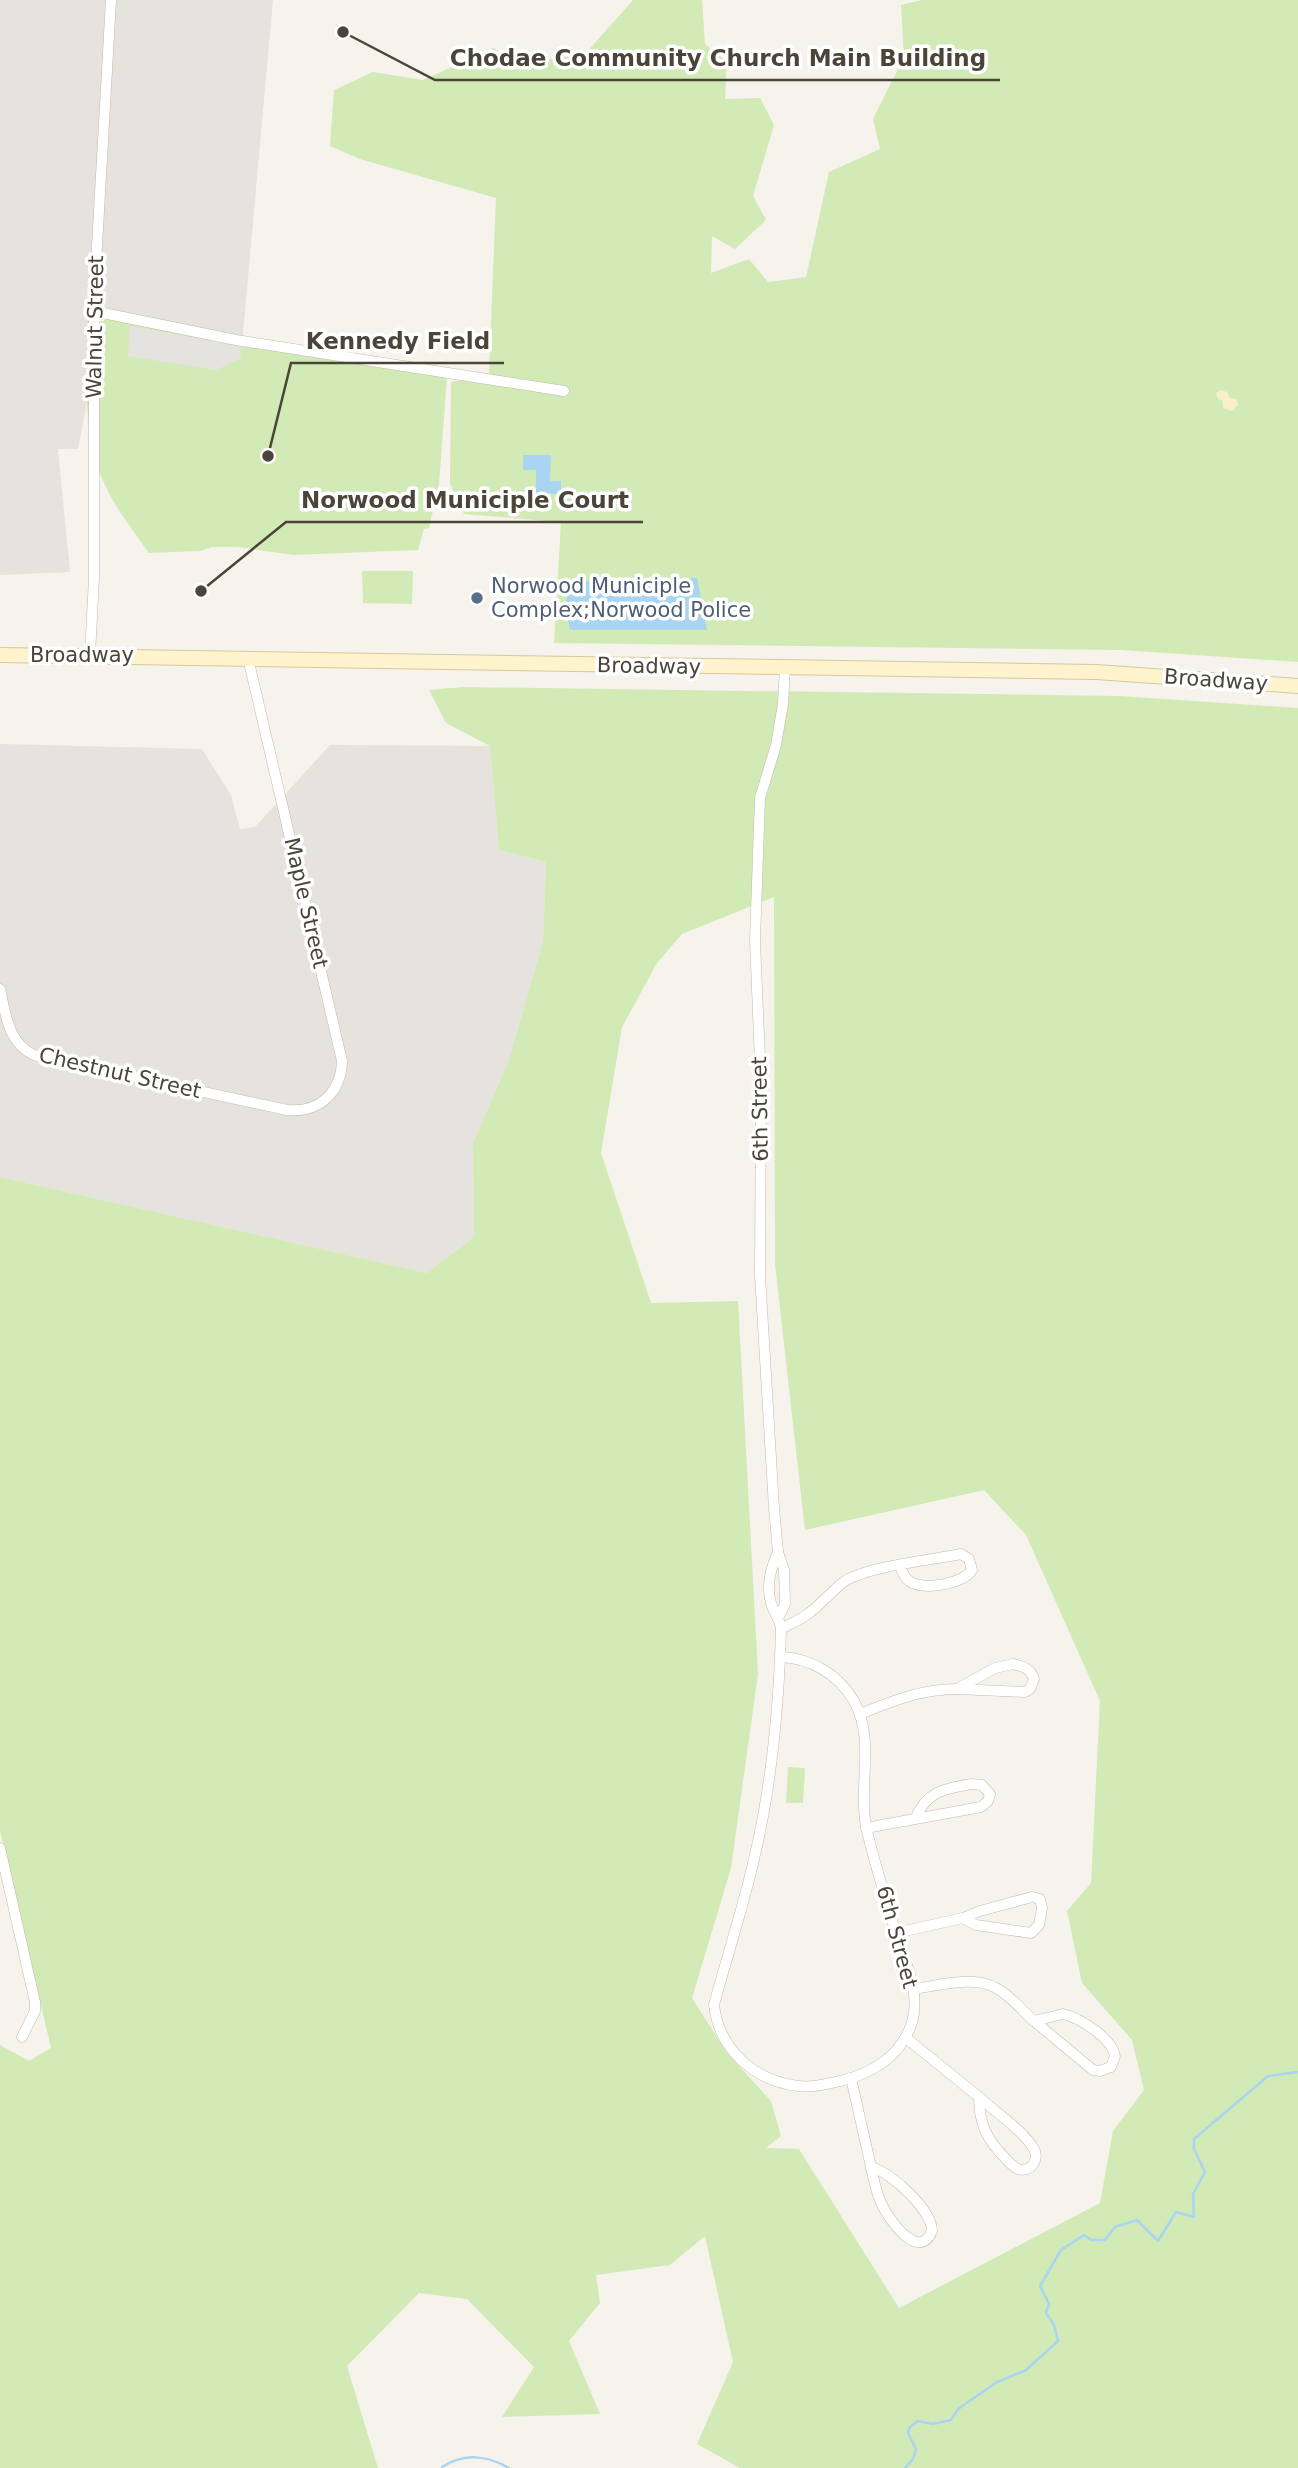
<svg xmlns="http://www.w3.org/2000/svg" width="1298" height="2468" font-family="'DejaVu Sans',sans-serif">
	<rect width="100%" height="100%" fill="#f6f3ec"/>
	<g fill="#e6e2dd">
		<path d="M0 0H273L242 344 86 360 87 402 78 449H58L70 572 0 575Z"/>
		<path d="M0 744 202 749 231 795 240 829 255 827 330 745 490 746 499 850 546 862 543 942 508 1062 473 1143 474 1237 427 1273 0 1177Z"/>
	</g>
	<g fill="#d2eab5" fill-rule="evenodd">
		<path d="M633 0H702L705 44 727 62 725 99 760 98 774 125 753 196 766 220 735 249 712 236 711 273 749 259 768 282 806 277 829 172 880 149 873 119 904 57 901 5 922 0H1298V662L1121 650 554 643 561 522 464 514 450 484 451 382 489 374 496 198 360 159 330 146 334 90 373 72 423 80 494 48 513 64 585 54Z"/>
		<path d="M88 316 242 344 447 376 439 484 429 528 424 529 418 550 293 555 239 547H212L200 551 149 553C132 529 112 504 101 476 82 426 86 369 88 316Z"/>
		<path d="M362 571H413L412 604 363 603Z"/>
		<path d="M463 687 1119 696 1298 708V2468H740L697 2444 733 2362 705 2236 670 2265 596 2275 600 2303 569 2341 600 2414 502 2417 534 2367 467 2299 419 2293 347 2366 378 2468H0V2045L29 2061 51 2048 0 1831V1177L427 1273 474 1237 473 1143 508 1062 543 942 546 862 499 850 490 746 446 723 429 690ZM774 897 775 1264 805 1530 984 1490 1026 1535 1100 1701 1091 1883 1067 1911 1082 1983 1132 2040 1144 2090 1113 2131 1100 2203 899 2308 799 2149 766 2148 781 2136 771 2101 727 2053 692 1998 731 1868 758 1674 738 1301 651 1303 601 1153 622 1027 657 963 682 934Z"/>
		<path d="M788 1767 805 1768 803 1803H786Z"/>
	</g>
	<path fill="#f9efc9" d="M1221 390 1227 392 1230 398 1237 399 1238 405 1232 411 1223 408V401L1218 399 1216 393Z"/>
	<path fill="#e5e3e0" d="M130 326 242 346 240 359 216 370 128 356Z"/>
	<g fill="#a9d4f2">
		<path d="M523 455H551L550 481H561V494L536 493V470H523Z"/>
		<path d="M697 578 707 630H570L565 603 574 581Z"/>
	</g>
	<g fill="none" stroke-linecap="round" stroke-linejoin="round">
		<g stroke="#a9d4f2" stroke-width="2.5">
			<path d="M442 2467C465 2453 486 2455 509 2468"/>
			<path d="M905 2468 913 2459 916 2449 908 2433 910 2427 918 2421 933 2424 951 2420 958 2409 997 2382 1026 2370 1058 2341 1054 2325 1046 2313 1049 2304 1040 2286 1061 2250 1084 2235 1091 2240H1105L1115 2227 1137 2220 1158 2241 1176 2212 1194 2217 1193 2194 1205 2172 1194 2149V2139L1268 2076 1298 2072"/>
		</g>
		<defs>
			<g id="street">
				<path d="M93 311 236 340 564 391"/>
				<path d="M90 655 94 578V299L111 0"/>
				<path d="M0 989C6 1015 8 1043 34 1055L287 1110C319 1113 341 1093 342 1061L248 658"/>
				<path d="M778 1552C771 1567 766 1586 771 1603 774 1614 779 1616 781 1629 779 1707 772 1784 754 1859 743 1908 727 1956 714 2005 719 2049 754 2081 798 2086 812 2088 826 2084 840 2081 871 2074 900 2057 911 2025 922 1995 905 1961 896 1933 886 1900 875 1865 867 1831 857 1788 876 1741 854 1701 838 1674 811 1658 780 1657"/>
				<path d="M779 1616 785 1604 784 1570 778 1552 774 1508 760 1275 761 1084 755 941 760 798 776 745 783 704 785 668"/>
				<path d="M781 1629C790 1624 800 1620 809 1613 822 1604 832 1590 845 1581 869 1566 932 1560 961 1554L969 1559 972 1570C963 1584 923 1591 909 1581 904 1577 902 1572 900 1566"/>
				<path d="M1013 1664C1023 1666 1031 1669 1034 1679L1030 1689 1025 1692 957 1689 995 1668Z"/>
				<path d="M860 1714C893 1701 921 1689 957 1689"/>
				<path d="M971 1784 982 1785 990 1794 988 1801 981 1807 915 1819C927 1791 943 1789 971 1784Z"/>
				<path d="M866 1828 915 1819"/>
				<path d="M0 1848 35 2002V2011L22 2037"/>
				<path d="M1032 1897 1040 1899 1042 1908 1039 1925 1031 1933 976 1925 963 1918 980 1911Z"/>
				<path d="M896 1933 963 1918"/>
				<path d="M913 1989C938 1986 973 1975 996 1988 1010 1995 1023 2011 1034 2021"/>
				<path d="M1063 2014C1080 2018 1112 2038 1115 2056L1111 2067 1100 2071 1093 2070 1034 2021Z"/>
				<path d="M906 2038 979 2097"/>
				<path d="M851 2078 871 2167"/>
				<path d="M979 2097C996 2113 1022 2129 1034 2149 1040 2160 1030 2173 1018 2169 1013 2167 1009 2162 1006 2159 987 2140 979 2124 979 2097Z"/>
				<path d="M871 2167C891 2172 932 2210 932 2231 919 2262 890 2221 882 2205 876 2193 874 2180 871 2167Z"/>
			</g>
			<path id="secondary" d="M0 655 1096 672 1298 686"/>
		</defs>
		<use href="#street" stroke="#c2bbae" stroke-width="11"/>
		<use href="#secondary" stroke="#d6c79b" stroke-width="16"/>
		<use href="#street" stroke="#fff" stroke-width="10"/>
		<use href="#secondary" stroke="#fff3cd" stroke-width="14"/>
	</g>
	<circle fill="#5c6f8a" stroke="#fff" stroke-width="2.5" cx="477" cy="598" r="7"/>
	<g text-anchor="middle" stroke-width="7" stroke-linejoin="round" paint-order="stroke">
		<g font-size="21" fill="#4b4439" stroke="#fff">
			<text transform="translate(95 327) rotate(-89)" y="7">Walnut Street</text>
			<text x="82" y="662">Broadway</text>
			<text transform="translate(649 666) rotate(1)" y="7">Broadway</text>
			<text transform="translate(1216 680) rotate(4)" y="7">Broadway</text>
			<text transform="translate(306 903) rotate(77)" y="7">Maple Street</text>
			<text transform="translate(120 1073) rotate(13)" y="7">Chestnut Street</text>
			<text transform="translate(760 1109) rotate(-91)" y="7">6th Street</text>
			<text transform="translate(897 1937) rotate(75)" y="7">6th Street</text>
		</g>
		<g font-size="21" fill="#4e5e75" stroke="#fff" text-anchor="start">
			<text x="491" y="593">Norwood Municiple<tspan x="491" dy="24">Complex;Norwood Police</tspan></text>
		</g>
	</g>
	<path fill="none" stroke="#4b4439" stroke-width="2.5" d="M343 32L435 80H1000M268 456L291 363H504M201 591L286 522H643"/>
	<g fill="#4b4439" stroke="#fff" stroke-width="2.5">
		<circle cx="343" cy="32" r="7"/>
		<circle cx="268" cy="456" r="7"/>
		<circle cx="201" cy="591" r="7"/>
	</g>
	<g font-size="23" text-anchor="middle" font-weight="bold" fill="#4b4439" stroke="#fff" stroke-width="7" stroke-linejoin="round" paint-order="stroke">
		<text x="718" y="66">Chodae Community Church Main Building</text>
		<text x="398" y="349">Kennedy Field</text>
		<text x="465" y="508">Norwood Municiple Court</text>
	</g>
</svg>
